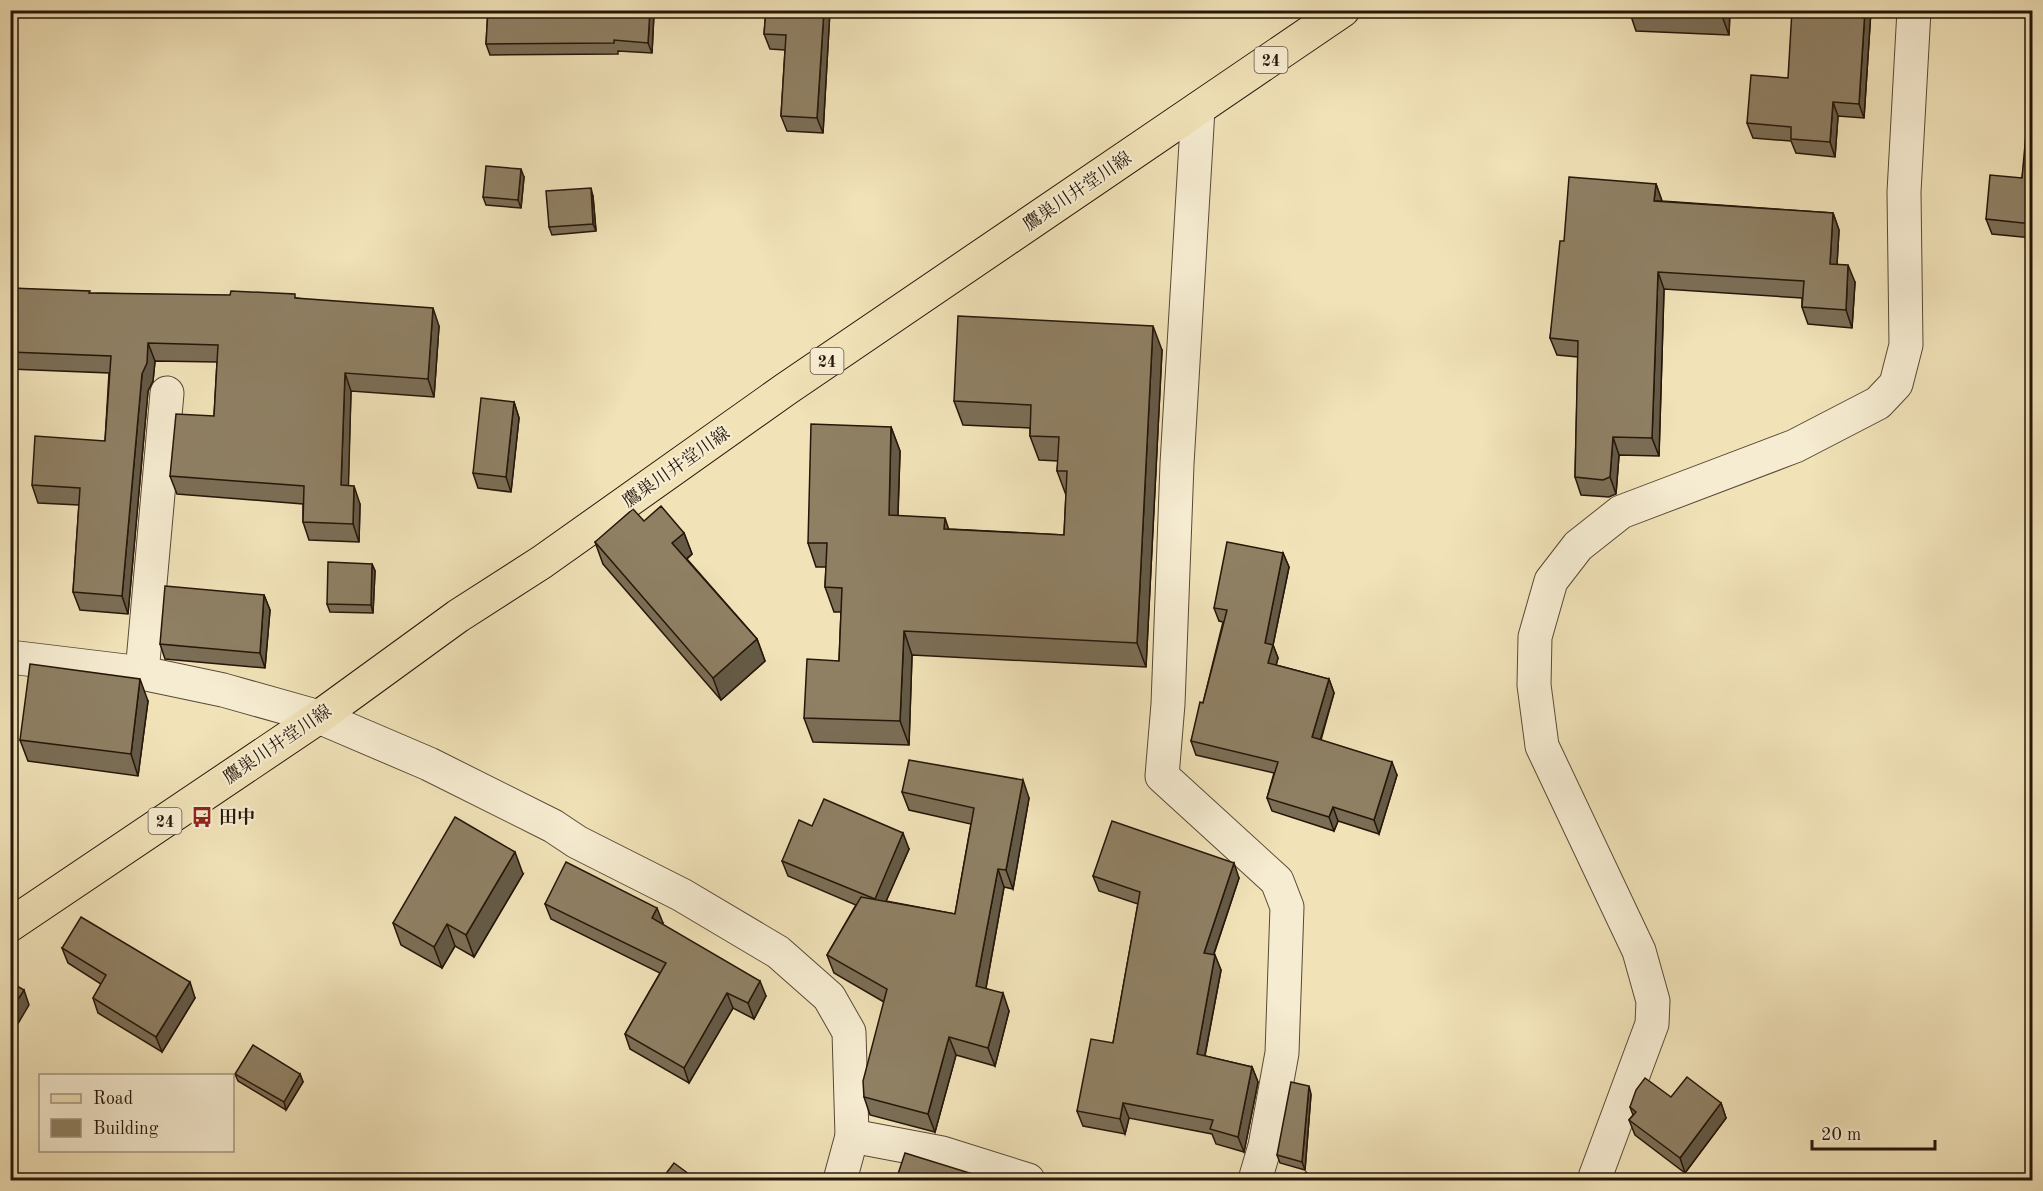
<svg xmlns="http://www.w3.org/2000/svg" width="2043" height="1191" font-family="'Old Standard TT','Noto Serif JP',serif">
	<rect width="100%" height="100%" fill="#f1e2b8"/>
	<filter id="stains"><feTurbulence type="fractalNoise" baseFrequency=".00333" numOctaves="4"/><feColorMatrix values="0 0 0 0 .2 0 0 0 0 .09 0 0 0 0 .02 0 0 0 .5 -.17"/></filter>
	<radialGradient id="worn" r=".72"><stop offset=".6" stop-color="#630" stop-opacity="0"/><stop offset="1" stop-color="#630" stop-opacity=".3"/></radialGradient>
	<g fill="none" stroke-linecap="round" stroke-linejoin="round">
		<defs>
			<g id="minor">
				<path d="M1198 109 1177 464 1168 704 1162 776 1277 881 1287 907 1282 1053 1265 1146 1255 1180"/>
				<path d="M10 657 142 673 223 690 319 717 429 764 553 826 577 842 682 895 778 952 829 997 849 1032 852 1136 840 1180"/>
				<path d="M142 673 167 393"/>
				<path d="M852 1136 942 1153 1028 1180"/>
				<path d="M1594 1180 1652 1024 1653 1001 1639 951 1542 746 1534 685 1535 637 1551 581 1578 546 1621 512 1795 446 1878 403 1896 384 1906 345 1904 192 1914 10"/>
			</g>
			<path id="primary" d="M10 925 319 717 458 616 542 562 786 389 1343 10"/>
		</defs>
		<use href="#minor" stroke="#584935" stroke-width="35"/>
		<use href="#primary" stroke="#251609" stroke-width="35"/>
		<use href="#minor" stroke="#f6ecd1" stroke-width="33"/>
		<use href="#primary" stroke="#f1e2b8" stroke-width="33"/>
	</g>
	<g fill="#7b6e56" stroke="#251609" stroke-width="1.5">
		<path d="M488 10H670V14L654 13 652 53 618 51V54L490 55 486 44Z"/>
		<path d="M766 10H830L823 133 787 131 781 116 785 50 770 49 764 34Z"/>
		<path d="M1629 10H1730L1729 35 1636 31Z"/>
		<path d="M1871 10 1864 118 1838 116 1835 157 1796 153 1791 141 1753 138 1747 123 1788 78Z"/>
		<path d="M2032 102V238L1992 234 1986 219 2022 178Z"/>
		<path d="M524 177 521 208 486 205 483 197Z"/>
		<path d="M1656 184 1662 201 1833 213 1839 230 1837 264 1855 282 1852 328 1808 324 1802 307V298L1664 289 1659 456 1619 455 1616 494 1609 497 1581 495 1575 477 1578 357 1557 355 1550 338 1564 241Z"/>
		<path d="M593 196 596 231 552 235 549 227Z"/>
		<path d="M10 288 90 293 297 298 439 326 434 397 351 391 348 486 360 504 359 542 309 540 303 522V504L177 494 170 476 214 416 217 362 155 361 153 381 148 391 128 614 80 610 73 592 79 505 38 503 32 485 105 441 109 373 10 369Z"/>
		<path d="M1162 350 1146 667 912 655 909 745 813 742 804 718 839 661 841 612H834L825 587 826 567H816L808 543 891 427 900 451 898 516 949 529 1064 535 1066 495 1057 471 1058 461 1039 460 1030 436V428L963 425 954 401Z"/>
		<path d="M514 402 519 418 511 492 478 488 473 473Z"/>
		<path d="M644 521 684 533 692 554 687 559 757 639 765 661 721 700 603 564 595 542Z"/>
		<path d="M1283 553 1289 567 1273 645 1278 658 1276 665 1329 679 1334 693 1321 740 1397 775 1379 834 1338 821 1334 831 1272 811 1267 798 1274 773 1196 755 1191 741 1203 703 1223 622 1219 621 1214 608Z"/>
		<path d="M372 564 375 571 373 613 330 612 327 604Z"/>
		<path d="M264 595 270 610 265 668 165 659 160 644Z"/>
		<path d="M148 701 138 776 28 761 20 740Z"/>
		<path d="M902 792 1029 798 1013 889 1004 887 986 988 1009 1011 995 1066 956 1055 935 1132 870 1115 864 1097 884 1002 834 973 827 955 856 905 788 876 782 861 812 826 909 849 886 901 955 914 971 824 909 810Z"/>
		<path d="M523 874 474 957 455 946 442 968 401 945 393 923Z"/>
		<path d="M1093 876 1239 878 1214 954 1221 970 1205 1056 1252 1067 1258 1082 1244 1152 1216 1144 1212 1134 1129 1118 1125 1134 1083 1126 1077 1111 1113 1043 1138 904 1099 891Z"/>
		<path d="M545 904 663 923 662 924 766 996 754 1019 733 1008 689 1083 630 1049 625 1034 660 973 551 919Z"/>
		<path d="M62 948 195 998 162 1052 98 1013 93 998 101 984 68 963Z"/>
		<path d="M235 1074H300L303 1082 286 1110 238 1081Z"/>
		<path d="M1311 1094 1305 1170 1280 1163 1277 1155Z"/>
		<path d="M1671 1097 1721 1103 1726 1118 1685 1173 1635 1135 1629 1120 1633 1115 1630 1107Z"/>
	</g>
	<g fill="#645a46" stroke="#251609" stroke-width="1.5">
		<path d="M650 10H653L654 13 652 53 648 43Z"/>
		<path d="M824 10H830L823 133 817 118Z"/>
		<path d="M1721 10H1730L1729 35 1721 13Z"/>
		<path d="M1865 10H1871L1864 118 1859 104Z"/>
		<path d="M1833 102 1838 116 1835 157 1830 142Z"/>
		<path d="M521 169 524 177 521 208 518 200Z"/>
		<path d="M1656 184 1662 201H1654Z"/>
		<path d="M591 188 593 196 596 231 593 224Z"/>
		<path d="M1833 213 1839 230 1836 281 1830 264Z"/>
		<path d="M1848 265 1855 282 1852 328 1846 310Z"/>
		<path d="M1658 272 1664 289 1659 456 1652 438Z"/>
		<path d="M433 308 439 326 434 397 428 379Z"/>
		<path d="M1153 326 1162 350 1146 667 1137 643Z"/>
		<path d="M148 343 155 361 153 381 148 391 128 614 122 596 142 374Z"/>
		<path d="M345 373 351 391 348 503 341 485Z"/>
		<path d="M514 402 519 418 511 492 506 477Z"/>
		<path d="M891 427 900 451 897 540 889 515Z"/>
		<path d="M1613 437 1619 455 1616 494 1610 477Z"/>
		<path d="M354 486 360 504 359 542 353 524Z"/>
		<path d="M945 518 953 542 944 529Z"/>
		<path d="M684 533 692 554 680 564 672 543Z"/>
		<path d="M1283 553 1289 567 1273 645 1278 658 1273 676 1268 663 1265 643Z"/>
		<path d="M372 564 375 571 373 613 371 605Z"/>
		<path d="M264 595 270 610 265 668 260 653Z"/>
		<path d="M904 631 912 655 909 745 900 721Z"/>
		<path d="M757 639 765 661 721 700 713 678Z"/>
		<path d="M140 679 148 701 138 776 131 754Z"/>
		<path d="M1329 679 1334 693 1317 751 1312 737Z"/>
		<path d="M1392 762 1397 775 1379 834 1374 820Z"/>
		<path d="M1023 780 1029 798 1013 889 1006 870Z"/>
		<path d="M1333 807 1338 821 1334 831 1329 817Z"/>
		<path d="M903 833 909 849 880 915 874 900Z"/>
		<path d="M515 852 523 874 474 957 466 935Z"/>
		<path d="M1234 863 1239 878 1209 968 1204 953Z"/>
		<path d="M998 869 1004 887 983 1004 976 986Z"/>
		<path d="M657 908 663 923 658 933 652 918Z"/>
		<path d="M447 924 455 946 442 968 434 947Z"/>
		<path d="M1215 955 1221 970 1202 1070 1197 1054Z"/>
		<path d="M760 981 766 996 754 1019 748 1003Z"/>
		<path d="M190 982 195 998 162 1052 156 1037Z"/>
		<path d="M24 990 29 1005 10 1037V1012Z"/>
		<path d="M727 993 733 1008 689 1083 684 1068Z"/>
		<path d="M1003 993 1009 1011 995 1066 988 1048Z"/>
		<path d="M949 1037 956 1055 935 1132 928 1114Z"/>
		<path d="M1252 1067 1258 1082 1244 1152 1238 1137Z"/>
		<path d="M300 1074 303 1082 286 1110 284 1102Z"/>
		<path d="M1309 1086 1311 1094 1305 1170 1302 1162Z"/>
		<path d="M1123 1103 1129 1118 1125 1134 1120 1119Z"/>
		<path d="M1721 1103 1726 1118 1685 1173 1680 1158Z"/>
	</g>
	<g fill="#8f8064" stroke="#251609" stroke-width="1.5">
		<path d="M488 10H650L648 43 614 40V43L486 44Z"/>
		<path d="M766 10H824L817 118 781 116 786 35 764 34Z"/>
		<path d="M1648 10H1721V13Z"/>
		<path d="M1792 10H1865L1859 104 1833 102 1830 142 1791 139V127L1747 123 1751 75 1788 78Z"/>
		<path d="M2029 101 2032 102V224L1986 219 1990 175 2022 178Z"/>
		<path d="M486 166 521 169 518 200 483 197Z"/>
		<path d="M1569 177 1656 184 1654 201 1833 213 1830 264 1848 265 1846 310 1802 307 1804 281 1658 272 1652 438 1613 437 1610 477 1603 480 1575 477 1578 341 1550 338 1560 241H1564Z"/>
		<path d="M591 188 593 224 549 227 546 191Z"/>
		<path d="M10 288 90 291 89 293 230 295 231 291 295 294V298L433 308 428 379 345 373 341 485 354 486 353 524 303 522 304 486 170 476 176 414 214 416 218 345 148 343 147 363 142 374 122 596 73 592 80 488 32 485 35 436 105 441 111 356 10 352Z"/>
		<path d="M958 316 1153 326 1137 643 904 631 900 721 804 718 807 659 839 661 842 588 825 587 827 543H808L811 424 891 427 889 515 945 518 944 529 1064 535 1067 471H1057L1059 437 1030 436 1031 405 954 401Z"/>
		<path d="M481 398 514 402 506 477 473 473Z"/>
		<path d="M661 506 684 533 672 543 757 639 713 678 595 542 633 509 644 521Z"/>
		<path d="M1227 542 1283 553 1265 643 1273 645 1268 663 1329 679 1312 737 1392 762 1374 820 1333 807 1329 817 1267 798 1278 762 1191 741 1200 702 1203 703 1227 610 1214 608Z"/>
		<path d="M328 562 372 564 371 605 327 604Z"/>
		<path d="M165 586 264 595 260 653 160 644Z"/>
		<path d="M30 664 140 679 131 754 20 740Z"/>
		<path d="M909 760 1023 780 1006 870 998 869 976 986 1003 993 988 1048 949 1037 928 1114 864 1097 863 1081 887 989 827 955 861 897 955 914 974 808 902 792Z"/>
		<path d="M824 799 903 833 875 899 782 861 799 820 812 826Z"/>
		<path d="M455 817 515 852 466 935 447 924 434 947 393 923Z"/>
		<path d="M1112 821 1234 863 1204 953 1215 955 1197 1054 1252 1067 1238 1137 1210 1129 1213 1120 1123 1103 1120 1119 1077 1111 1091 1039 1113 1043 1140 892 1093 876Z"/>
		<path d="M566 862 657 908 652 918 760 981 748 1003 727 993 684 1068 625 1034 666 963 545 904Z"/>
		<path d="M81 917 190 982 156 1037 93 998 106 975 62 948Z"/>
		<path d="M10 982 24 990 10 1012Z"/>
		<path d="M253 1045 300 1074 284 1102 235 1074Z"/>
		<path d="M1687 1077 1721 1103 1680 1158 1629 1120 1636 1112 1630 1107 1636 1090 1645 1078 1671 1097Z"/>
		<path d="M1291 1082 1309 1086 1302 1162 1277 1155Z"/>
		<path d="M905 1153 992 1180H896Z"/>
		<path d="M674 1163 697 1180H661Z"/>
		<path d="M1306 1172 1318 1180H1299Z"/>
	</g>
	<defs>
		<symbol id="bus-bare" viewBox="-9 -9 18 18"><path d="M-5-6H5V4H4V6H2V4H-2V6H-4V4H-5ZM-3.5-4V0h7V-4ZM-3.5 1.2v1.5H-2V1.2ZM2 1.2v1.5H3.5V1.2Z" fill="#8f2418" stroke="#f6ecd1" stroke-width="2.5" paint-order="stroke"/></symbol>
	</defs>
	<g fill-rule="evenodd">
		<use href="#bus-bare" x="187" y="802" width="30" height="30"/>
	</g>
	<g text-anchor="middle" stroke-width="4.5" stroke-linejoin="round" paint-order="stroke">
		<g fill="#f6ecd1" stroke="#645645" stroke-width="1.5">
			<rect x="1254.5" y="47" width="33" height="26" rx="4.5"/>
			<rect x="810.5" y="348" width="33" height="26" rx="4.5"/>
			<rect x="148.5" y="808" width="33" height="26" rx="4.5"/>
		</g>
		<g font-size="16" font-weight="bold" fill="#251609">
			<text x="1271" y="66">24</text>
			<text x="827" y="367">24</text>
			<text x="165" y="827">24</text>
		</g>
		<g font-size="18" fill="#251609" stroke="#f6ecd1">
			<text transform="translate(1077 191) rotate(-34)" y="6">鷹巣川井堂川線</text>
			<text transform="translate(676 467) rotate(-35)" y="6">鷹巣川井堂川線</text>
			<text transform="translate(277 744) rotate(-34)" y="6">鷹巣川井堂川線</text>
		</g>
		<g font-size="18" font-weight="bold" fill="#251609" stroke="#f6ecd1" text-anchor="start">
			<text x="219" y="823">田中</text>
		</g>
	</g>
	<rect width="2043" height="1191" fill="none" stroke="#f1e2b8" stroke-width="36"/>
	<rect x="12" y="12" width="2019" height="1167" fill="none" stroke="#251609" stroke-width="3"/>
	<rect x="18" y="18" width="2007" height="1155" fill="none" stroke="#251609" stroke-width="1.5"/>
	<rect x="39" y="1074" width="195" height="78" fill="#f6ecd1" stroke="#a29681" stroke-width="1.5"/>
	<rect x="51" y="1094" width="30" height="9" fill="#f1e2b8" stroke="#a29681" stroke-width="1.5"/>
	<text x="93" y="1104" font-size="18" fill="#251609">Road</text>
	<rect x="51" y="1119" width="30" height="18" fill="#8f8064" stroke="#a29681" stroke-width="1.5"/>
	<text x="93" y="1134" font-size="18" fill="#251609">Building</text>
	<path d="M1812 1140v9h123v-9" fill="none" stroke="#251609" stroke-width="3"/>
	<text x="1821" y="1140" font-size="18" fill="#251609" stroke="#f6ecd1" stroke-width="4.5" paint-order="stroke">20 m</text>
	<rect width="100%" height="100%" filter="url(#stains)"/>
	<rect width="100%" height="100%" fill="url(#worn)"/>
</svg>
